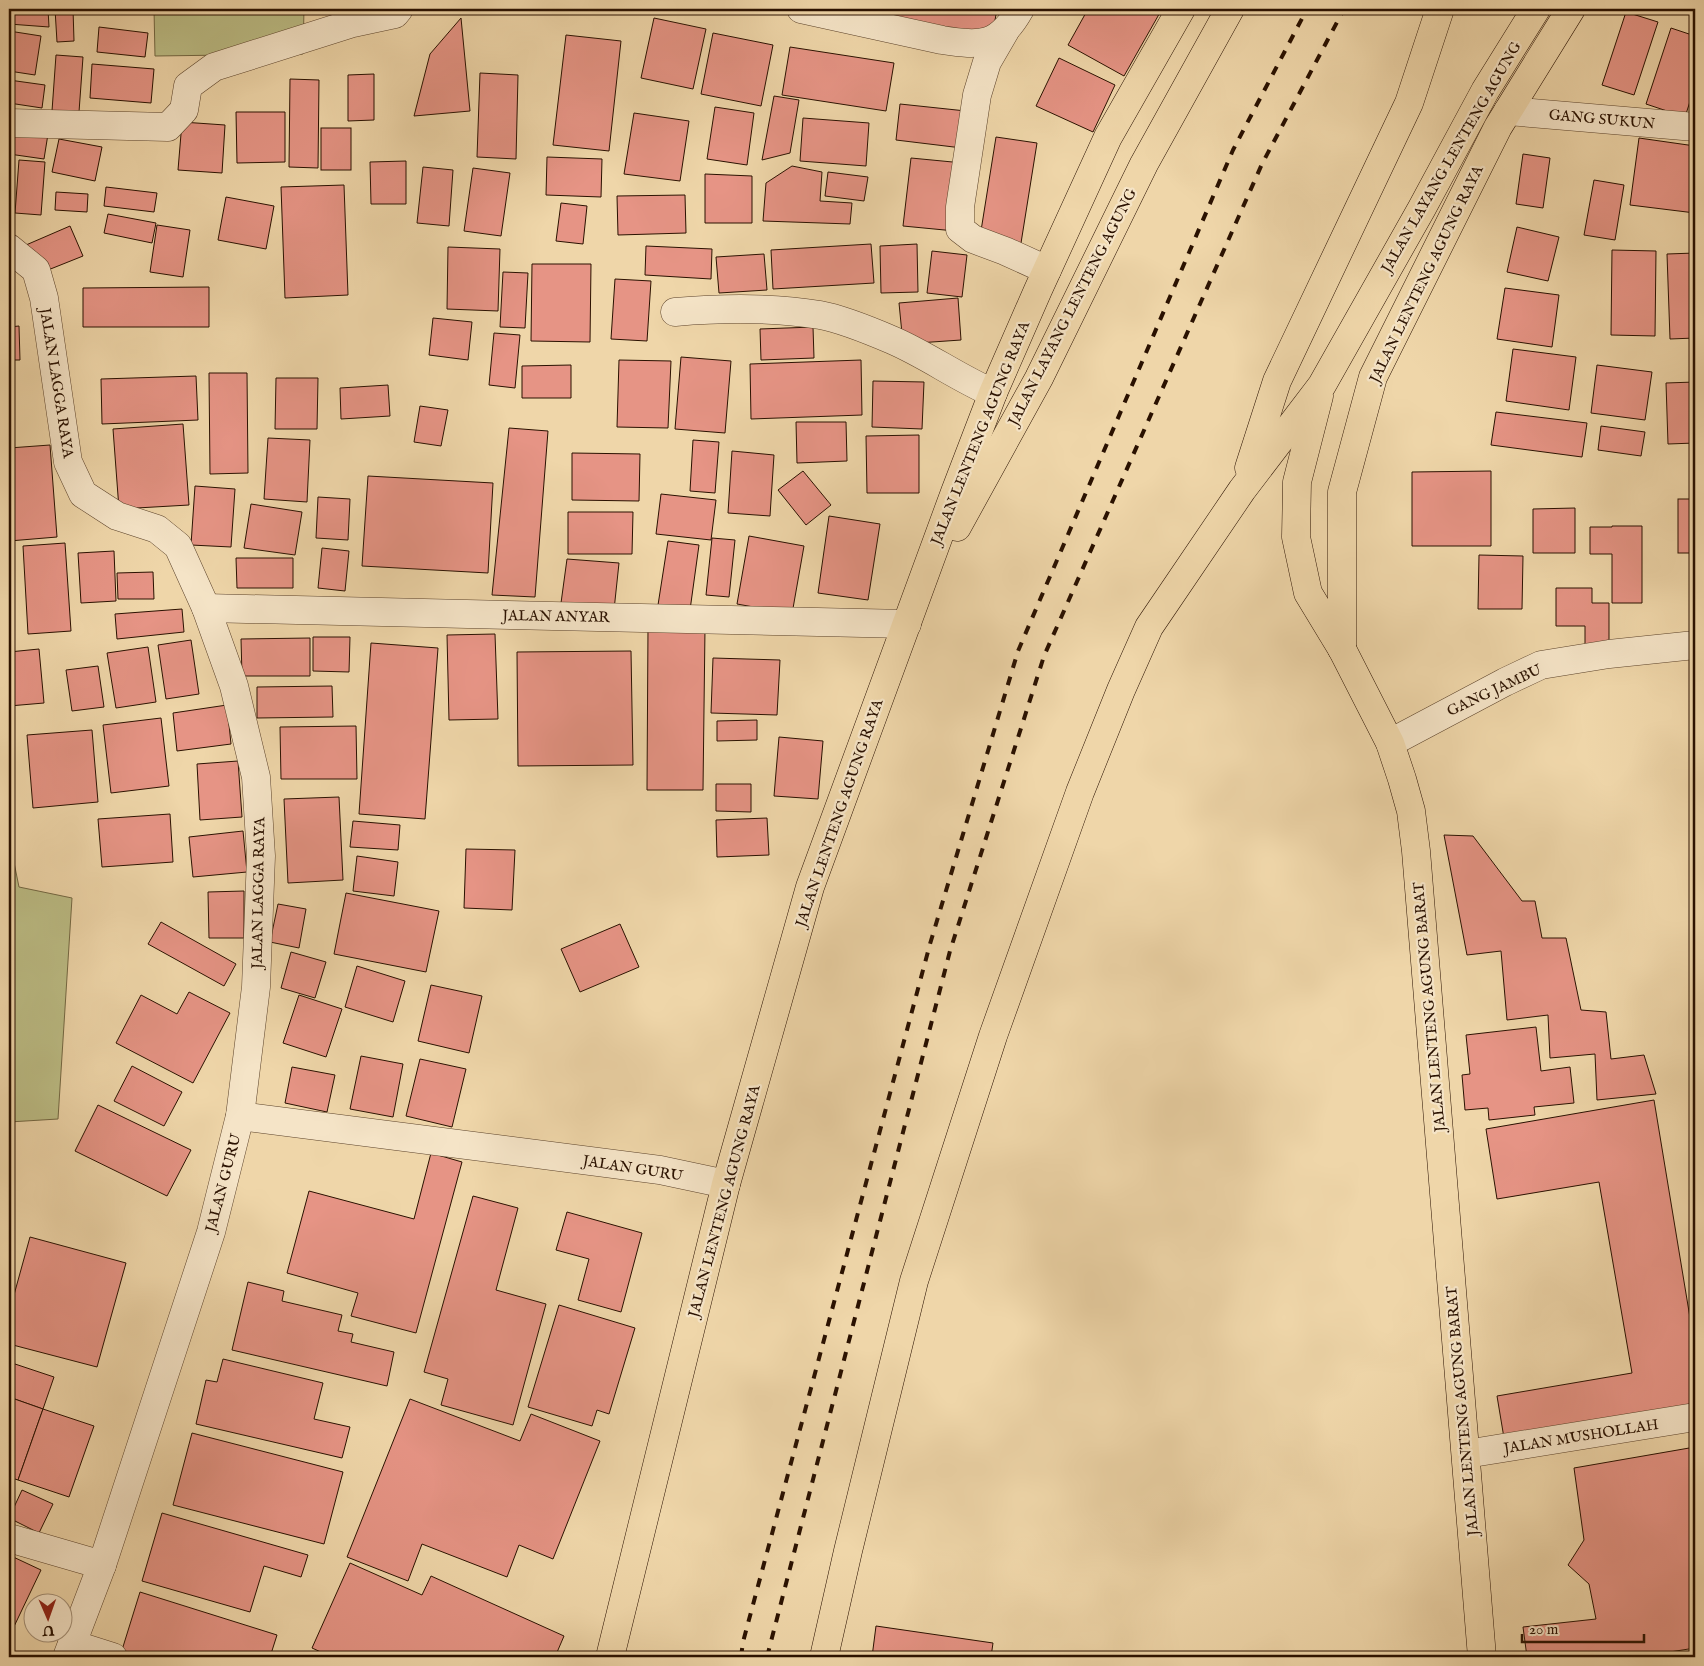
<svg xmlns="http://www.w3.org/2000/svg" width="1704" height="1666" font-family="'IM FELL English',serif">
	<rect width="100%" height="100%" fill="#efd6a9"/>
	<filter id="stains"><feTurbulence type="fractalNoise" baseFrequency=".004" numOctaves="4"/><feColorMatrix values="0 0 0 0 .2 0 0 0 0 .09 0 0 0 0 .02 0 0 0 .5 -.17"/></filter>
	<radialGradient id="worn" r=".72"><stop offset=".6" stop-color="#630" stop-opacity="0"/><stop offset="1" stop-color="#630" stop-opacity=".3"/></radialGradient>
	<g fill="#bcbd85" stroke="#736742">
		<path d="M154 9H304L303 54 155 56Z"/>
		<path d="M9 838 19 887 72 898 58 1119 9 1122Z"/>
	</g>
	<g fill="#e69485" stroke="#2a1100">
		<path d="M9 9H48L49 27 9 24Z"/>
		<path d="M55 9H73L74 41 57 42Z"/>
		<path d="M895 9H997L992 37 893 21Z"/>
		<path d="M1088 9H1162L1124 76 1068 45Z"/>
		<path d="M1626 12 1658 22 1634 95 1602 85Z"/>
		<path d="M461 18 470 111 414 116 430 54Z"/>
		<path d="M654 18 706 29 693 89 641 78Z"/>
		<path d="M99 27 148 33 145 57 97 52Z"/>
		<path d="M1671 28 1695 36V86L1685 117 1646 104Z"/>
		<path d="M9 31 41 36 35 75 9 71Z"/>
		<path d="M713 33 773 45 761 106 701 94Z"/>
		<path d="M566 35 621 41 609 151 553 145Z"/>
		<path d="M790 47 894 63 886 111 782 95Z"/>
		<path d="M56 55 83 57 79 112 52 111Z"/>
		<path d="M1059 58 1115 85 1093 132 1036 106Z"/>
		<path d="M92 64 154 69 151 103 90 98Z"/>
		<path d="M480 73 518 75 516 159 477 157Z"/>
		<path d="M374 74V120L348 121V75Z"/>
		<path d="M290 79 319 80 318 168 289 167Z"/>
		<path d="M9 80 45 85 42 108 9 103Z"/>
		<path d="M774 96 799 100 790 153 762 160Z"/>
		<path d="M900 104 966 111 962 148 896 140Z"/>
		<path d="M715 107 754 113 747 165 707 159Z"/>
		<path d="M236 112H285V162L237 163Z"/>
		<path d="M634 113 689 121 680 181 624 174Z"/>
		<path d="M803 118 869 123 866 166 800 161Z"/>
		<path d="M182 122 225 125 222 173 178 170Z"/>
		<path d="M9 128 48 134 44 159 9 154Z"/>
		<rect x="321" y="128" width="30" height="42"/>
		<path d="M996 137 1037 143 1021 243 980 237Z"/>
		<path d="M1639 138 1695 146V213L1630 205Z"/>
		<path d="M59 139 102 147 95 181 52 172Z"/>
		<path d="M1523 154 1550 158 1543 208 1516 204Z"/>
		<path d="M547 157 602 159 601 197 546 195Z"/>
		<path d="M911 158 963 163 955 231 903 226Z"/>
		<path d="M19 160 45 162 41 215 15 213Z"/>
		<path d="M406 161V204H371L370 162Z"/>
		<path d="M792 166 822 172 820 201 852 203 850 224 763 221 766 183Z"/>
		<path d="M423 167 453 170 449 226 417 223Z"/>
		<path d="M473 168 510 173 501 236 464 231Z"/>
		<path d="M828 172 868 177 864 201 825 196Z"/>
		<path d="M705 174 752 176V223H705Z"/>
		<path d="M1594 180 1624 185 1615 240 1584 235Z"/>
		<path d="M344 185 348 295 285 298 281 187Z"/>
		<path d="M106 187 157 193 154 212 104 206Z"/>
		<path d="M56 192 88 194 87 212 55 210Z"/>
		<path d="M685 195 686 233 618 235 617 196Z"/>
		<path d="M226 197 274 206 266 249 218 240Z"/>
		<path d="M561 203 587 206 583 244 556 241Z"/>
		<path d="M108 214 156 223 152 243 104 233Z"/>
		<path d="M157 225 190 230 183 277 150 272Z"/>
		<path d="M70 226 83 256 38 274 26 245Z"/>
		<path d="M1517 227 1559 237 1548 281 1507 272Z"/>
		<path d="M871 244 874 283 773 289 771 250Z"/>
		<path d="M917 244 918 292 881 293 880 246Z"/>
		<path d="M646 246 712 249 711 279 645 275Z"/>
		<path d="M448 247 500 249 498 311 447 309Z"/>
		<path d="M1612 250 1656 251 1655 336 1611 335Z"/>
		<path d="M932 251 967 255 962 297 927 293Z"/>
		<path d="M1695 253V338L1670 339 1667 254Z"/>
		<path d="M764 254 767 290 719 293 716 257Z"/>
		<path d="M532 264H591L590 342 531 341Z"/>
		<path d="M503 272 528 273 525 328 500 327Z"/>
		<path d="M615 279 651 281 647 341 611 339Z"/>
		<path d="M209 287V327H83V288Z"/>
		<path d="M1505 288 1559 295 1552 347 1497 339Z"/>
		<path d="M958 298 961 340 903 344 899 303Z"/>
		<path d="M433 318 472 322 468 360 429 355Z"/>
		<path d="M19 326 20 360H9V327Z"/>
		<path d="M813 327 814 358 761 360 760 329Z"/>
		<path d="M494 333 520 335 515 388 489 385Z"/>
		<path d="M1513 349 1576 357 1569 410 1506 401Z"/>
		<path d="M681 357 731 361 725 433 675 429Z"/>
		<path d="M619 360 671 361 668 428 617 427Z"/>
		<path d="M861 360 862 415 751 419 750 364Z"/>
		<path d="M571 365V398H522V366Z"/>
		<path d="M1597 365 1652 372 1645 420 1591 413Z"/>
		<path d="M209 373H247L248 473 210 474Z"/>
		<path d="M196 376 198 420 102 424 101 379Z"/>
		<path d="M276 378H318L317 429H275Z"/>
		<path d="M873 381 924 382 922 429 872 427Z"/>
		<path d="M1695 382V443L1668 444 1666 383Z"/>
		<path d="M388 385 390 416 341 419 340 388Z"/>
		<path d="M420 406 448 410 441 446 414 442Z"/>
		<path d="M1496 412 1587 423 1582 457 1491 445Z"/>
		<path d="M796 422H846L847 461 797 463Z"/>
		<path d="M183 424 189 505 119 509 113 429Z"/>
		<path d="M1601 426 1645 432 1641 456 1598 450Z"/>
		<path d="M509 428 548 431 535 597 492 595Z"/>
		<path d="M919 435V493H867L866 436Z"/>
		<path d="M268 438 310 440 307 502 264 499Z"/>
		<path d="M693 440 719 442 715 493 690 491Z"/>
		<path d="M50 445 57 537 9 541V448Z"/>
		<path d="M732 451 774 455 770 516 728 513Z"/>
		<path d="M572 453 640 454 639 501 572 500Z"/>
		<path d="M803 471 831 505 806 525 778 490Z"/>
		<path d="M1491 471V546H1412V472Z"/>
		<path d="M368 476 493 483 488 573 362 566Z"/>
		<path d="M195 486 235 489 231 547 191 545Z"/>
		<path d="M661 494 716 500 711 540 656 534Z"/>
		<path d="M318 497 350 499 348 540 316 538Z"/>
		<rect x="1678" y="499" width="17" height="54"/>
		<path d="M251 504 302 512 295 555 244 548Z"/>
		<path d="M1575 508V553H1533V509Z"/>
		<path d="M568 512H633L632 554H568Z"/>
		<path d="M829 516 880 524 868 600 818 593Z"/>
		<path d="M1612 526H1642V603H1612V554H1590V527H1612Z"/>
		<path d="M749 536 804 546 792 614 737 604Z"/>
		<path d="M712 538 735 540 729 597 706 595Z"/>
		<path d="M668 541 699 545 690 610 658 605Z"/>
		<path d="M65 543 71 631 28 634 23 546Z"/>
		<path d="M322 548 349 551 345 591 318 588Z"/>
		<path d="M114 551 116 601 81 603 78 553Z"/>
		<path d="M1479 555 1523 556 1522 609H1478Z"/>
		<path d="M236 558H293V588H237Z"/>
		<path d="M567 559 619 563 614 610 561 603Z"/>
		<path d="M153 572 154 599H118L117 573Z"/>
		<path d="M1556 588H1592V603H1609V653H1585V626H1556Z"/>
		<path d="M182 609 184 632 117 639 115 614Z"/>
		<path d="M648 627 705 628 703 790H647Z"/>
		<path d="M495 634 498 719 449 720 447 635Z"/>
		<path d="M313 637H350L349 672 313 671Z"/>
		<path d="M310 638V676H242L241 639Z"/>
		<path d="M191 640 199 694 166 699 158 645Z"/>
		<path d="M371 643 438 648 425 819 359 814Z"/>
		<path d="M148 647 156 702 116 708 107 653Z"/>
		<path d="M39 649 44 703 9 706V652Z"/>
		<path d="M631 651 633 765 518 766 517 652Z"/>
		<path d="M713 658 780 660 777 715 711 713Z"/>
		<path d="M98 666 104 707 72 711 66 670Z"/>
		<path d="M332 686 333 717 257 718V687Z"/>
		<path d="M227 705 231 744 177 751 173 713Z"/>
		<path d="M161 718 169 786 111 793 103 725Z"/>
		<path d="M757 720V740L717 741V721Z"/>
		<path d="M356 726 357 779H281L280 727Z"/>
		<path d="M92 730 98 802 33 808 27 735Z"/>
		<path d="M779 737 823 741 818 799 774 796Z"/>
		<path d="M238 761 242 817 200 820 197 764Z"/>
		<path d="M716 784H751V812L716 811Z"/>
		<path d="M339 797 343 880 288 883 284 799Z"/>
		<path d="M170 814 173 862 102 867 98 819Z"/>
		<path d="M767 818 769 855 717 857 716 820Z"/>
		<path d="M353 821 400 825 398 850 350 847Z"/>
		<path d="M243 831 247 872 193 877 189 837Z"/>
		<path d="M1444 835 1473 836 1522 901H1535L1542 938H1566L1581 1010 1606 1012 1611 1059 1644 1055 1656 1094 1597 1100 1595 1054 1550 1058 1548 1015 1507 1020 1501 951 1467 955Z"/>
		<path d="M466 849 515 850 512 910 464 908Z"/>
		<path d="M357 856 398 862 394 896 353 891Z"/>
		<path d="M244 891V938H209L208 892Z"/>
		<path d="M346 893 439 911 426 972 334 954Z"/>
		<path d="M278 904 306 909 299 948 270 942Z"/>
		<path d="M161 922 236 964 224 986 148 944Z"/>
		<path d="M620 924 639 967 580 992 561 949Z"/>
		<path d="M291 952 326 962 315 998 281 988Z"/>
		<path d="M357 966 405 981 393 1022 345 1007Z"/>
		<path d="M431 985 482 996 469 1053 418 1041Z"/>
		<path d="M189 992 230 1013 193 1083 116 1043 141 995 177 1014Z"/>
		<path d="M299 995 342 1009 326 1057 283 1043Z"/>
		<path d="M1536 1027 1541 1071 1570 1067 1574 1103 1534 1107 1535 1115 1489 1120 1488 1108 1465 1110 1462 1075 1470 1074 1466 1035Z"/>
		<path d="M361 1056 403 1064 393 1117 350 1109Z"/>
		<path d="M420 1059 466 1069 452 1127 406 1116Z"/>
		<path d="M132 1066 182 1092 164 1126 114 1101Z"/>
		<path d="M292 1067 335 1075 327 1112 285 1103Z"/>
		<path d="M1654 1100 1695 1348V1412L1505 1444 1497 1396 1632 1373 1599 1182 1497 1199 1486 1129Z"/>
		<path d="M98 1105 191 1150 167 1196 75 1151Z"/>
		<path d="M431 1153 462 1162 416 1333 351 1316 358 1293 287 1273 309 1191 414 1219Z"/>
		<path d="M473 1196 518 1208 496 1290 546 1304 513 1425 441 1405 448 1379 424 1372Z"/>
		<path d="M567 1212 642 1233 621 1312 578 1300 589 1259 556 1250Z"/>
		<path d="M30 1237 126 1263 97 1367 9 1344V1313Z"/>
		<path d="M248 1282 284 1291 282 1301 342 1315 338 1331 353 1334 351 1342 394 1352 387 1386 232 1350Z"/>
		<path d="M559 1305 635 1328 609 1414 597 1410 592 1426 528 1407Z"/>
		<path d="M223 1359 323 1383 314 1419 350 1427 342 1458 196 1424 206 1380 217 1382Z"/>
		<path d="M9 1362 54 1377 43 1409 9 1397Z"/>
		<path d="M9 1397 43 1409 18 1480 9 1477Z"/>
		<path d="M410 1399 520 1441 531 1414 600 1441 553 1559 519 1545 507 1577 422 1544 408 1581 347 1557Z"/>
		<path d="M43 1409 94 1426 69 1497 18 1480Z"/>
		<path d="M192 1433 343 1472 324 1544 173 1505Z"/>
		<path d="M1695 1447V1648L1638 1657H1527L1523 1627 1596 1619 1589 1584 1568 1565 1584 1540 1574 1468Z"/>
		<path d="M22 1490 53 1504 39 1533 9 1518Z"/>
		<path d="M162 1513 308 1555 301 1577 264 1566 250 1612 142 1581Z"/>
		<path d="M9 1555 41 1570 9 1637Z"/>
		<path d="M350 1563 422 1595 431 1576 564 1636 555 1657H332L312 1648Z"/>
		<path d="M140 1592 277 1635 270 1657H144L122 1650Z"/>
		<path d="M876 1626 993 1643 991 1657H872Z"/>
	</g>
	<g fill="none" stroke-linecap="round" stroke-linejoin="round">
		<defs>
			<g id="minor">
				<path d="M801 9 942 40C981 46 999 47 1020 9"/>
				<path d="M1005 31 987 62 977 95 960 207V229L973 239 1005 251 1047 270"/>
				<path d="M1508 111 1695 127"/>
				<path d="M9 123 168 127 184 110 188 86 214 67 353 23 395 14 399 9"/>
				<path d="M9 248 36 270 44 298 68 462 83 494 117 516 157 529 178 546 206 608 234 686 256 777 261 856 256 987 240 1116 211 1232 102 1565 67 1657"/>
				<path d="M675 312C723 308 772 307 820 315 842 319 871 331 892 340 927 355 958 378 993 393"/>
				<path d="M206 608 907 624"/>
				<path d="M1390 743 1505 682 1541 665 1609 654 1695 645"/>
				<path d="M240 1116 660 1170 726 1184"/>
				<path d="M1466 1454 1695 1417"/>
				<path d="M9 1538 102 1565"/>
				<path d="M72 1644 113 1657"/>
			</g>
			<g id="major">
				<path d="M1319 396 1297 482 1296 537 1308 593 1342 649 1390 743 1402 779 1411 811 1416 851 1482 1657"/>
				<path d="M1249 468 1277 381 1409 103 1440 9"/>
				<path d="M957 527 1039 378 1144 164 1230 9"/>
				<path d="M1342 649V492L1373 377 1498 127 1571 9"/>
				<path d="M610 1657 726 1184 810 887 955 492 993 393 1038 290 1108 137 1181 9"/>
				<path d="M824 1657 848 1551 914 1281 993 1036 1080 792 1121 690 1149 627 1242 490 1322 385 1422 208 1485 91 1536 9"/>
			</g>
		</defs>
		<use href="#minor" stroke="#5b422a" stroke-width="29"/>
		<use href="#major" stroke="#2a1100" stroke-width="29"/>
		<use href="#minor" stroke="#f5e4c7" stroke-width="28"/>
		<use href="#major" stroke="#efd6a9" stroke-width="28"/>
		<g stroke="#2a1100" stroke-width="4" stroke-dasharray="9 9" stroke-linecap="butt">
			<path d="M741 1657 743 1642 930 944 1018 651 1233 150 1307 9"/>
			<path d="M767 1657 950 951 1044 656 1262 164 1344 9"/>
		</g>
	</g>
	<g text-anchor="middle" stroke-width="4.5" stroke-linejoin="round" paint-order="stroke">
		<g font-size="15" fill="#2a1100" stroke="#f5e4c7">
			<text transform="translate(1602 119) rotate(5)" y="5">GANG SUKUN</text>
			<text transform="translate(1451 157) rotate(-60)" y="5">JALAN LAYANG LENTENG AGUNG</text>
			<text transform="translate(1426 274) rotate(-64)" y="5">JALAN LENTENG AGUNG RAYA</text>
			<text transform="translate(1072 307) rotate(-63)" y="5">JALAN LAYANG LENTENG AGUNG</text>
			<text transform="translate(57 383) rotate(81)" y="5">JALAN LAGGA RAYA</text>
			<text transform="translate(980 433) rotate(-68)" y="5">JALAN LENTENG AGUNG RAYA</text>
			<text transform="translate(556 616) rotate(1)" y="5">JALAN ANYAR</text>
			<text transform="translate(1494 690) rotate(-25)" y="5">GANG JAMBU</text>
			<text transform="translate(839 813) rotate(-71)" y="5">JALAN LENTENG AGUNG RAYA</text>
			<text transform="translate(258 893) rotate(-89)" y="5">JALAN LAGGA RAYA</text>
			<text transform="translate(1429 1007) rotate(-95)" y="5">JALAN LENTENG AGUNG BARAT</text>
			<text transform="translate(633 1168) rotate(9)" y="5">JALAN GURU</text>
			<text transform="translate(223 1183) rotate(-75)" y="5">JALAN GURU</text>
			<text transform="translate(724 1201) rotate(-75)" y="5">JALAN LENTENG AGUNG RAYA</text>
			<text transform="translate(1462 1411) rotate(-95)" y="5">JALAN LENTENG AGUNG BARAT</text>
			<text transform="translate(1581 1436) rotate(-9)" y="5">JALAN MUSHOLLAH</text>
		</g>
	</g>
	<rect width="1704" height="1666" fill="none" stroke="#efd6a9" stroke-width="30"/>
	<rect x="10" y="10" width="1684" height="1646" fill="none" stroke="#2a1100" stroke-width="2.5"/>
	<rect x="15" y="15" width="1674" height="1636" fill="none" stroke="#2a1100"/>
	<g transform="translate(48 1618) rotate(178)"><circle r="24" fill="#f5e4c7" stroke="#a49077"/>
	<path d="M0-4L9 19L0 12L-9 19Z" fill="#8f2418"/>
	<text y="-8" font-size="14" font-weight="bold" text-anchor="middle" fill="#2a1100">U</text>
	</g>
	<path d="M1522 1634v8h122v-8" fill="none" stroke="#2a1100" stroke-width="2.5"/>
	<text x="1529" y="1634" font-size="15" fill="#2a1100" stroke="#f5e4c7" stroke-width="4" paint-order="stroke">20 m</text>
	<rect width="100%" height="100%" filter="url(#stains)"/>
	<rect width="100%" height="100%" fill="url(#worn)"/>
</svg>
